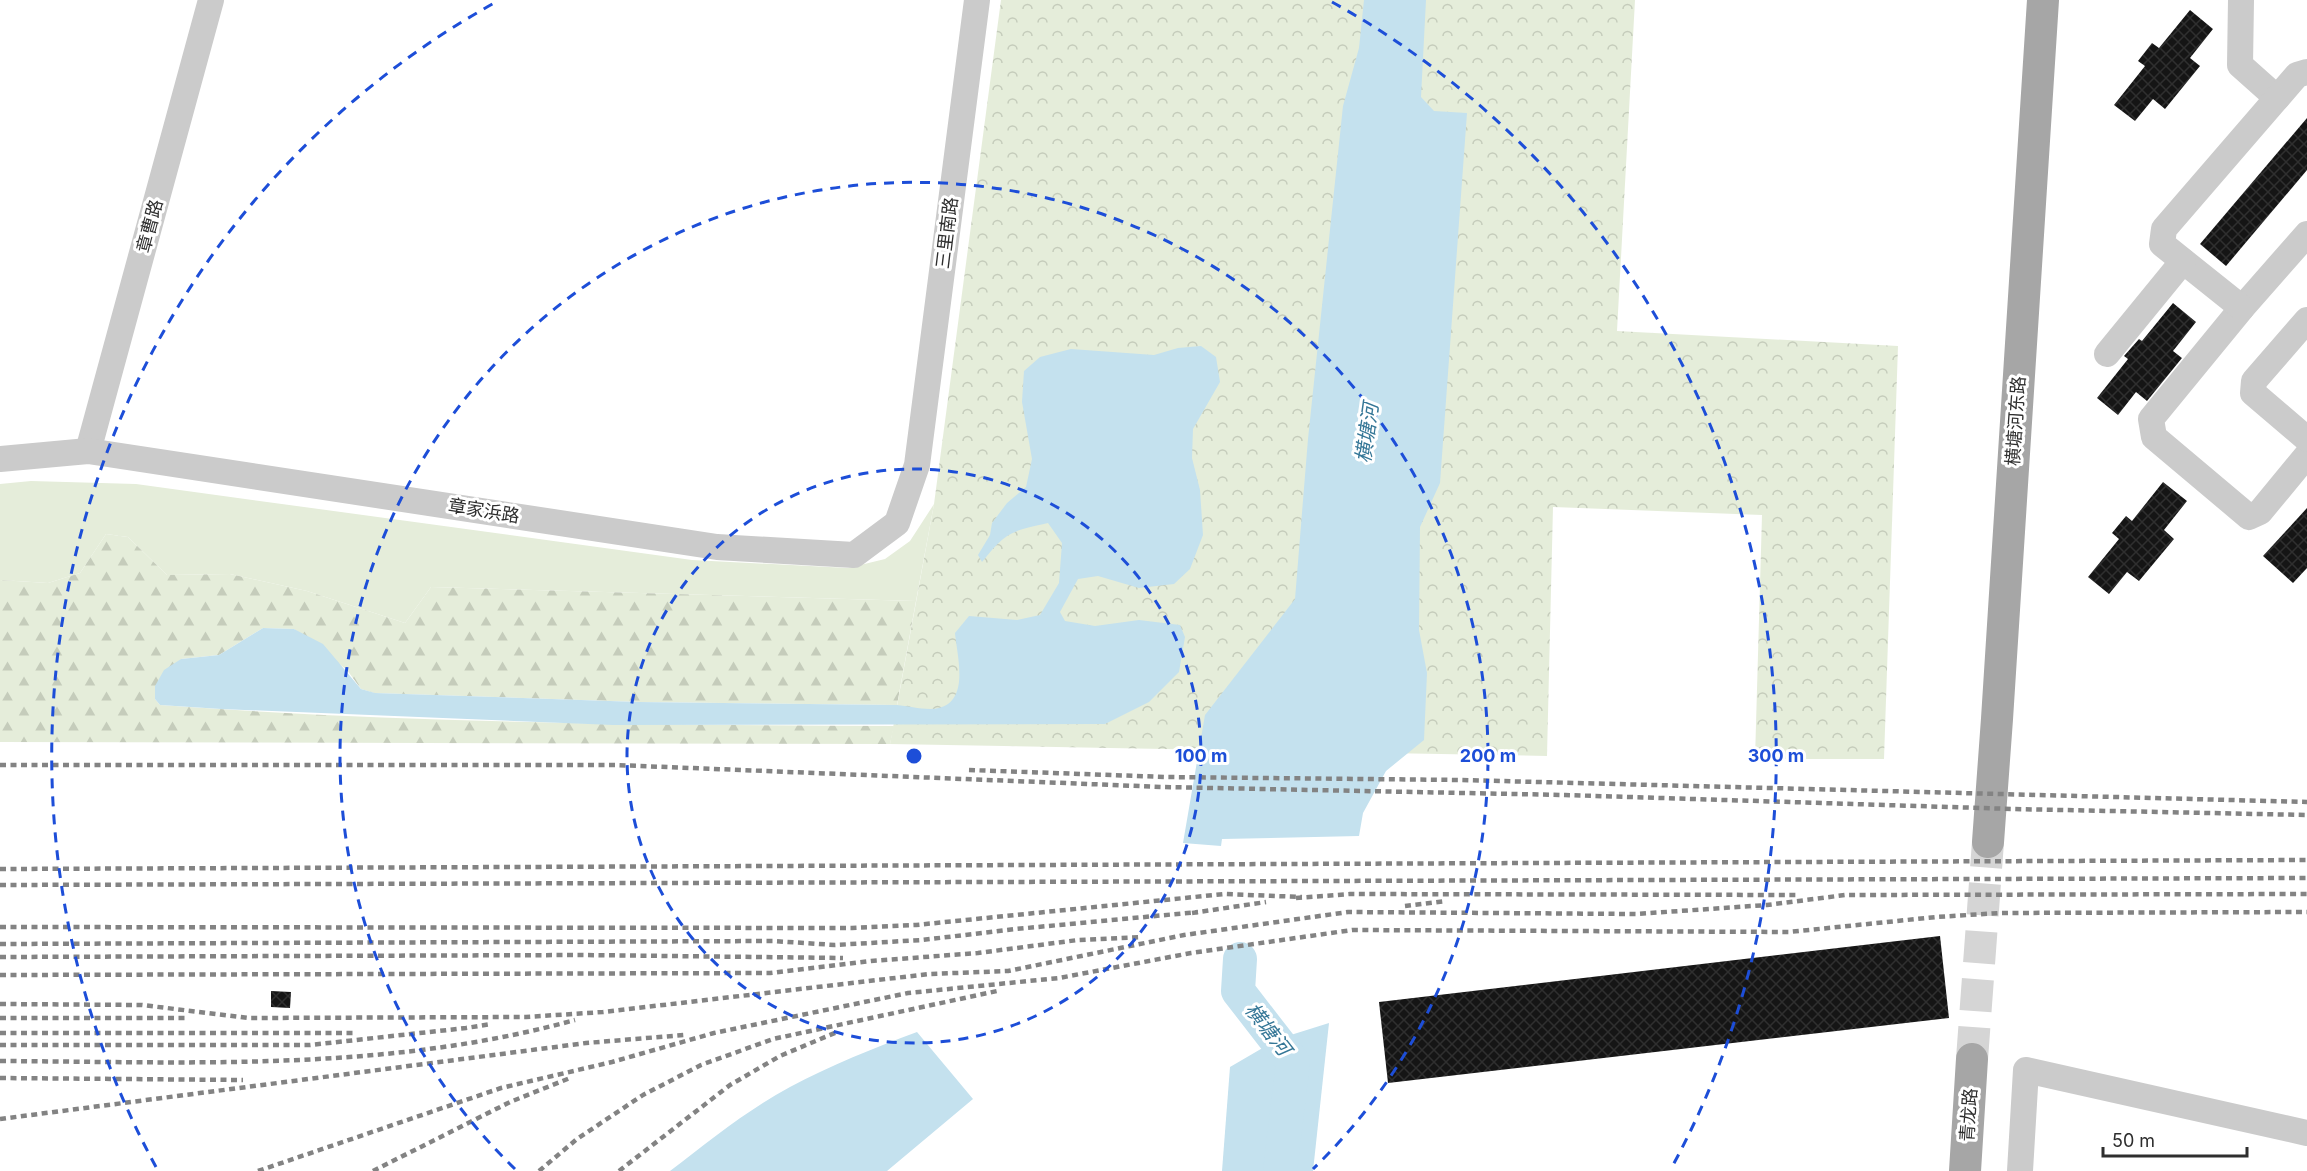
<svg xmlns="http://www.w3.org/2000/svg" width="2307" height="1171" font-family="Inter,'Noto Sans SC',sans-serif">
	<defs>
		<pattern id="forest-firs" width="22" height="20" patternUnits="userSpaceOnUse" patternTransform="scale(1.5)"><rect width="22" height="20" fill="#e5edda"/><path d="M5 1l3.5 6h-7zM16 11l3.5 6h-7z" fill="#c5ccbb"/></pattern>
		<pattern id="park-crowns" width="20" height="18" patternUnits="userSpaceOnUse" patternTransform="scale(1.5)"><rect width="20" height="18" fill="#e5edda"/><path d="M2 6a3 3 0 1 1 6 0M12 15a3 3 0 1 1 6 0" fill="none" stroke="#c5ccbb"/></pattern>
		<pattern id="building-cross-hatch" width="8" height="8" patternUnits="userSpaceOnUse" patternTransform="scale(1.5)"><rect width="8" height="8" fill="#151515"/><path d="M0 0l8 8M0 8l8-8" fill="none" stroke="#2f2f2f"/></pattern>
	</defs>
	<rect width="100%" height="100%" fill="#fff"/>
	<path fill="#e5edda" d="M31 481 136 484 692 560 848 568 885 559 910 541 934 504 916 601 431 587 405 623 307 591 230 574 167 575 128 537 106 534 80 573 48 583 0 580V484Z"/>
	<path fill="url(#forest-firs)" d="M106 534 128 537 167 575 230 574 307 591 405 623 431 587 916 601 897 705 639 702 374 693 361 689 347 670 294 629 263 628 219 655 181 659 155 699 160 705C405 723 650 725 894 726L890 744 0 742V580L48 583 80 573Z"/>
	<path fill="url(#park-crowns)" d="M1001 0H1635L1617 331 1898 346 1884 759H1755L1762 515 1553 507 1547 756 890 744 934 504Z"/>
	<g fill="#c4e1ee">
		<path d="M1364 0H1426L1421 97 1434 111 1467 113 1440 483 1420 527 1419 630 1427 673 1424 740 1386 771 1363 813 1359 836 1222 839 1221 846 1183 843 1205 715 1295 599 1308 439 1343 106 1359 48Z"/>
		<path d="M1201 346 1216 357 1220 382 1193 429 1192 458 1200 490 1203 535 1190 569 1174 584 1139 588 1098 576 1078 579 1060 612 1065 621 1095 626 1139 620 1180 625 1185 637 1179 672 1149 702 1105 724 613 725 221 709 160 705 155 699V686L164 670 181 659 219 655 263 628 294 629 323 644 361 689 375 693 639 702 897 705C909 706 927 711 939 708 970 700 957 656 955 633L969 616 1017 620 1040 615 1059 583 1062 543 1048 523C1011 531 1006 532 982 562L978 555 990 535 992 523 1007 503 1026 487 1032 459 1022 402 1024 371 1040 357 1071 349 1154 355 1178 348Z"/>
		<path d="M1329 1023 1313 1171H1222L1230 1067 1278 1039Z"/>
		<path d="M917 1032 973 1099 887 1171H670C709 1141 747 1110 790 1087 831 1065 874 1048 917 1032Z"/>
	</g>
	<g fill="none" stroke-linecap="round" stroke-linejoin="round">
		<path stroke="#c4e1ee" stroke-width="34" d="M1240 959 1238 991 1293 1062 1280 1171"/>
	</g>
	<g fill="url(#building-cross-hatch)">
		<path d="M2190 10 2213 29 2190 58 2200 66 2165 109 2153 99 2135 121 2114 105 2145 66 2138 61 2152 43 2159 48Z"/>
		<path d="M2307 118V170L2226 266 2200 244Z"/>
		<path d="M2173 303 2196 322 2173 351 2182 358 2147 401 2136 392 2118 415 2097 398 2128 359 2124 356 2139 339 2142 341Z"/>
		<path d="M2163 482 2187 501 2164 530 2174 539 2139 581 2127 572 2109 594 2088 577 2119 539 2112 533 2126 516 2132 521Z"/>
		<path d="M2307 508V568L2293 583 2263 556Z"/>
		<path d="M1940 936 1949 1018 1388 1083 1379 1002Z"/>
		<path d="M271 991 291 992 290 1008 271 1007Z"/>
	</g>
	<g fill="none" stroke-linecap="round" stroke-linejoin="round">
		<path stroke="#d5d5d5" stroke-width="32" stroke-dasharray="32 16" stroke-linecap="butt" d="M1972 1059 1988 842"/>
		<g stroke="#cbcbcb" stroke-width="26">
			<path d="M2241 0 2240 65 2277 98"/>
			<path d="M2307 234 2242 308 2151 419 2154 437 2249 517 2260 512 2307 455"/>
			<path d="M2242 308 2162 244 2164 229 2297 75 2307 72"/>
			<path d="M2307 320 2254 381 2253 393 2307 439"/>
			<path d="M2107 354 2183 261"/>
			<path d="M88 451 211 0"/>
			<path d="M0 459 88 451 717 547 854 555 897 523 917 465 977 0"/>
			<path d="M2020 1171 2026 1070 2307 1133"/>
		</g>
		<g stroke="#a6a6a6" stroke-width="32">
			<path d="M1988 842 1997 719 2043 0"/>
			<path d="M1965 1171 1972 1059"/>
		</g>
		<g stroke="#838383" stroke-width="4.5" stroke-dasharray="6 4.5" stroke-linecap="butt">
			<path d="M0 765H616L1163 787 1565 795 2013 809 2307 815"/>
			<path d="M969 770 1165 777 1462 780 2307 802"/>
			<path d="M0 869 2307 860"/>
			<path d="M0 885 2307 878"/>
			<path d="M1296 898 1350 894 1797 895"/>
			<path d="M1405 906 1446 901"/>
			<path d="M1192 913 1266 902"/>
			<path d="M0 927 852 928 916 925 1224 894 1302 897"/>
			<path d="M0 944 773 941 835 945 922 940 1016 929 1198 912"/>
			<path d="M0 957 583 955 843 958"/>
			<path d="M0 975 770 973 871 961 978 953 1078 940 1142 937"/>
			<path d="M0 1004 142 1005 249 1018 526 1017 603 1012 929 974 1008 971 1184 935 1348 912 1636 914 1767 905 1845 895 2307 894"/>
			<path d="M0 1018H189"/>
			<path d="M0 1033H357"/>
			<path d="M0 1045H310L466 1028 491 1024"/>
			<path d="M0 1061C194 1062 386 1072 575 1020"/>
			<path d="M0 1078 243 1080"/>
			<path d="M0 1119 586 1043 684 1035"/>
			<path d="M258 1171 501 1088 612 1062 714 1033 908 993 1059 978 1191 953 1352 930 1789 932 1936 917 2000 913 2307 912"/>
			<path d="M373 1171 510 1102 570 1078"/>
			<path d="M539 1171 577 1139 643 1095 701 1065 773 1039 997 991"/>
			<path d="M619 1171 730 1085 780 1056 837 1032"/>
		</g>
	</g>
	<g fill="none" stroke="#1d4ed8" stroke-width="3" stroke-dasharray="10 8">
		<circle cx="914" cy="756" r="287"/>
		<path d="M515 1169A574 574 0 1 1 1313 1169"/>
		<path d="M156 1167A862 862 0 0 1 496 2M1332 2A862 862 0 0 1 1672 1167"/>
	</g>
	<g text-anchor="middle" stroke-width="6" stroke-linejoin="round" paint-order="stroke">
		<g font-size="18" fill="#2e2e2e" stroke="#fff">
			<text transform="translate(150 226) rotate(-75)" y="6">章曹路</text>
			<text transform="translate(947 233) rotate(-83)" y="6">三里南路</text>
			<text transform="translate(2016 421) rotate(-86)" y="6">横塘河东路</text>
			<text transform="translate(484 511) rotate(9)" y="6">章家浜路</text>
			<text transform="translate(1969 1115) rotate(-86)" y="6">青龙路</text>
		</g>
		<g font-size="20" font-style="italic" fill="#357797" stroke="#fff">
			<text transform="translate(1367 433) rotate(-82)" y="7">横塘河</text>
			<text transform="translate(1268 1029) rotate(52)" y="7">横塘河</text>
		</g>
	</g>
	<circle cx="914" cy="756" r="9" fill="#1d4ed8" stroke="#fff" stroke-width="3"/>
	<g font-size="18" text-anchor="middle" font-weight="bold" fill="#1d4ed8" stroke="#fff" stroke-width="6" stroke-linejoin="round" paint-order="stroke">
		<text x="1201" y="762">100 m</text>
		<text x="1488" y="762">200 m</text>
		<text x="1776" y="762">300 m</text>
	</g>
	<path d="M2103 1147v9h144v-9" fill="none" stroke="#2e2e2e" stroke-width="3"/>
	<text x="2112" y="1147" font-size="18" fill="#2e2e2e" stroke="#ffffff" stroke-width="4.5" paint-order="stroke">50 m</text>
</svg>
